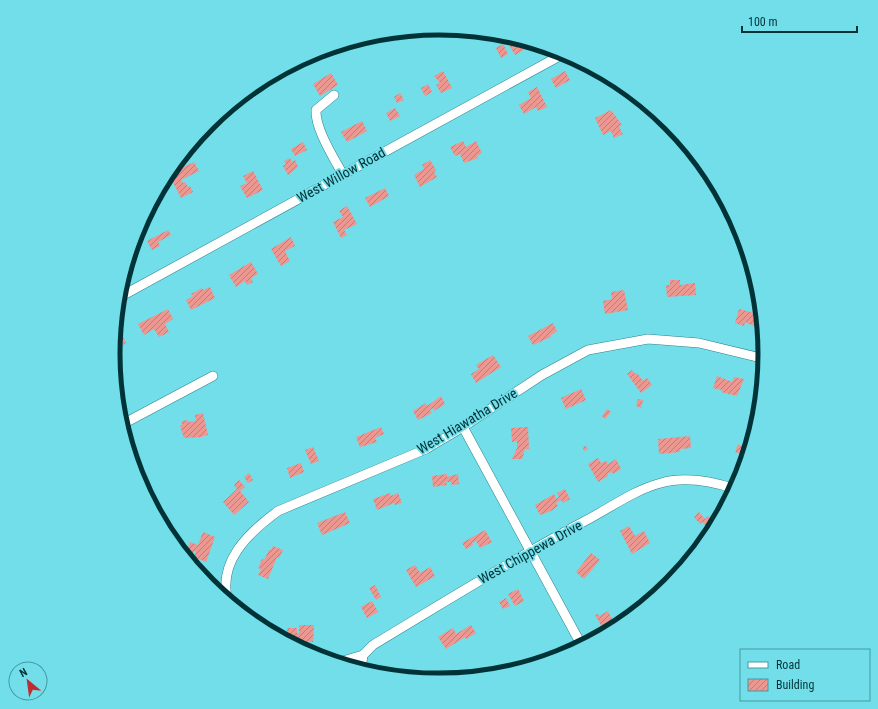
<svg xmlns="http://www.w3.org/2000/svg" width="878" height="709" font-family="'Roboto Condensed',sans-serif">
	<defs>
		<pattern id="building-hatch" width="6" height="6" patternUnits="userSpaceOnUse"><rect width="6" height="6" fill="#ea9891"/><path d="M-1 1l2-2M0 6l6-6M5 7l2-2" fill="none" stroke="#bb7d77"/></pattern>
	</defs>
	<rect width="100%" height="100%" fill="#72dee9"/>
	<g fill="url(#building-hatch)">
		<path d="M482 32 495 34 496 36 486 41Z"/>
		<path d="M516 38 524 50 515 55 508 43Z"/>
		<path d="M503 44 508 54 501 58 496 48Z"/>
		<path d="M443 71 452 88 441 93 436 85 440 83 434 76Z"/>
		<path d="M565 71 570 80 556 88 551 79Z"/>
		<path d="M331 73 338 85 320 96 313 84Z"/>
		<path d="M428 84 432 92 425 96 421 88Z"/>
		<path d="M537 87 547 107 538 111 536 107 524 114 519 105 531 98 528 92Z"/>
		<path d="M400 93 404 100 397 103 394 97Z"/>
		<path d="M395 108 400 116 390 121 386 113Z"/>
		<path d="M611 110 622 125 619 127 623 134 614 138 611 131 603 135 595 118Z"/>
		<path d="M362 121 367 131 347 142 341 132Z"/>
		<path d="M463 141 466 147 476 141 482 153 477 156 478 158 464 163 460 154 455 156 450 147Z"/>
		<path d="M303 142 307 150 295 156 291 149Z"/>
		<path d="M290 158 292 162 295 160 298 167 288 175 283 166 286 164 284 161Z"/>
		<path d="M430 160 436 170 434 172 437 177 420 187 414 175 424 169 422 165Z"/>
		<path d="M194 162 199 171 181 180 183 183 185 182 188 187 190 186 193 192 181 198 168 173 174 168 175 171Z"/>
		<path d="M253 171 263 190 247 198 240 186 247 183 243 176Z"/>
		<path d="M385 188 389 196 370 207 365 198Z"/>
		<path d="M347 206 357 224 344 230 347 235 341 238 333 222 343 217 339 211Z"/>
		<path d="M730 210 741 230 742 235 741 237 723 216Z"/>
		<path d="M168 230 171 235 158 242 160 246 152 250 147 241Z"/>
		<path d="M291 237 295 246 285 251 290 261 281 266 271 249Z"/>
		<path d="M131 250 137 259 127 264Z"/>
		<path d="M251 262 258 274 251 278 253 282 247 285 245 281 236 287 229 275Z"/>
		<path d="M670 280H680V285L695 283 696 295 667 297 666 285H670Z"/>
		<path d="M210 287 215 298 191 310 186 300 193 296 191 294 202 288 203 290Z"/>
		<path d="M624 290 628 310 605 314 603 301 612 299 611 292Z"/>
		<path d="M168 309 173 319 165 324 169 332 159 337 154 329 144 335 138 324Z"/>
		<path d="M739 309 762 315 758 328 745 322 744 326 735 323Z"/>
		<path d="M553 323 557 331 550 336 551 337 533 345 528 336Z"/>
		<path d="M122 334 126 343 113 350 114 338Z"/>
		<path d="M493 355 501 367 476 383 471 374 479 369 476 365Z"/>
		<path d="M632 370 635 374 637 373 643 381 647 378 652 385 641 393 627 374Z"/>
		<path d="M717 376 732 382 734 377 744 379 737 396 721 392 722 390 713 388Z"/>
		<path d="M581 389 586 400 566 409 561 398Z"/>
		<path d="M441 396 445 404 434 411 433 408 430 410 432 413 418 420 413 411 426 403 427 406Z"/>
		<path d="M638 399 643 400 641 408 636 406Z"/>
		<path d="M607 409 611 412 605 419 602 416Z"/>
		<path d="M203 413 208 435 203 436V437L184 438 180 426 182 425V421L188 420V422L196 421 195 415Z"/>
		<path d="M381 427 384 434 375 438 377 442 360 447 356 437Z"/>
		<path d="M528 427 529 449H525L522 459H512L517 448V441L512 442 511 428Z"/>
		<path d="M690 436 691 448 680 449V452L659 454 658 439Z"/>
		<path d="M738 444 744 447 743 450 749 452 746 462 739 460 741 454 735 452Z"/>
		<path d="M586 446 588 449 584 451 583 447Z"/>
		<path d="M313 447 319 461 311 464 305 450Z"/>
		<path d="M598 458 601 463 606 461 608 464 616 459 621 469 613 474 612 472 607 474 608 476 598 482 588 464Z"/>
		<path d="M301 463 304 472 290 478 287 468Z"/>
		<path d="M249 473 253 480 248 483 244 477Z"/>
		<path d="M447 474V477L458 474 459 484 452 485 451 482H446L447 485 433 487 432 476Z"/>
		<path d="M239 480 245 487 240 491 249 502 234 515 223 502 237 489 234 485Z"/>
		<path d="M565 489 570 499 563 503 561 500 556 503 558 506 551 511 540 515 535 505 554 494 556 499 559 497 557 493Z"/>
		<path d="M390 493 391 496 398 493 402 503 395 505 394 503 377 510 373 499Z"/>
		<path d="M345 512 350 523 322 535 317 523Z"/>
		<path d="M699 512 705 519 708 516 713 522 716 519 718 521 717 524 710 530 702 522 700 524 694 517Z"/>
		<path d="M629 526 635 536 644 531 650 543 632 554 620 531Z"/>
		<path d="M485 530 492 542 480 548 476 541 472 543 473 545 466 549 462 543Z"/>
		<path d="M203 532 215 537 206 562 194 557 196 552 194 551 193 554 186 552 190 542 198 545Z"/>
		<path d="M273 546 283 550 279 558 277 557 268 579 258 575 261 569 258 568 262 559 264 560 269 550H271Z"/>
		<path d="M591 553 600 560 584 579 576 572Z"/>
		<path d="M415 565 420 573 430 567 435 576 416 587 406 570Z"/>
		<path d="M375 585 381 597 376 600 369 588Z"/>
		<path d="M518 589 524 601 515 606 508 594Z"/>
		<path d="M506 598 510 606 503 609 499 602Z"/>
		<path d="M372 601 378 612 367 618 361 607Z"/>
		<path d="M608 611 613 621 616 620 619 627 606 634 595 615 598 614 599 616Z"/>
		<path d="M299 625H314L313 642H297V638H287V628H297V633H299Z"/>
		<path d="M471 625 476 633 466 639 465 637 446 649 438 637 453 628 456 634Z"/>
		<path d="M556 654 558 658 540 663Z"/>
		<path d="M392 667 407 674 405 678 388 676Z"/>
	</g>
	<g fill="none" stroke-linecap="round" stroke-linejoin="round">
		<defs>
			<g id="minor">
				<path d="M334 95 316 110C315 129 334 158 343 175"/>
				<path d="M118 298 565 53"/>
				<path d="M121 425 213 376"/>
				<path d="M463 427 582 646"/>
				<path d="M228 602C217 562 248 533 278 511L426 449 463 427 542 375 588 350 648 339 699 343 765 359"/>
				<path d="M336 663 363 655 373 645C443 603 513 559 585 521 610 508 634 490 661 483 686 476 711 481 735 489"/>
				<path d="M361 670 363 655"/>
			</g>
		</defs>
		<use href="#minor" stroke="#2e838c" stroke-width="10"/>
		<use href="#minor" stroke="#fff" stroke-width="9"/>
	</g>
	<g text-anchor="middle" stroke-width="3.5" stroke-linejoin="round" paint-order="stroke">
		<g font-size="14" fill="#003338" stroke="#72dee9">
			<text transform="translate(341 175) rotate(-29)" y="5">West Willow Road</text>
			<text transform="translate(467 421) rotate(-31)" y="5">West Hiawatha Drive</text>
			<text transform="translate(530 552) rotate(-29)" y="5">West Chippewa Drive</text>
		</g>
	</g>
	<path d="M0 0H878V709H0ZM120 354a319 319 0 1 1 638 0a319 319 0 1 1-638 0Z" fill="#72dee9" fill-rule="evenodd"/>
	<path fill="none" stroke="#003338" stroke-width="5" d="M120 354a319 319 0 1 1 638 0a319 319 0 1 1-638 0Z"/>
	<rect x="740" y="649" width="130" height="52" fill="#72dee9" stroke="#449aa2"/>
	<rect x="748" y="662" width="20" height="6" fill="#ffffff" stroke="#449aa2"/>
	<text x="776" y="669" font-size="12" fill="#003338">Road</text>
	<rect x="748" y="679" width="20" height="12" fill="url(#building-hatch)" stroke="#449aa2"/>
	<text x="776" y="689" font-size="12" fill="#003338">Building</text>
	<g transform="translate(28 681) rotate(331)"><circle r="19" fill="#72dee9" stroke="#449aa2"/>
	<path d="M0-3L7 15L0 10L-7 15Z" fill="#bd2d31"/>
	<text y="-6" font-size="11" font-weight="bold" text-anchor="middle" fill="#003338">N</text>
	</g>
	<path d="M742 26v6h115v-6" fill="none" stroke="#003338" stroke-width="2"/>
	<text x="748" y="26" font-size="12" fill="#003338" stroke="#72dee9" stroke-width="3" paint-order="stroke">100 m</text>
</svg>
